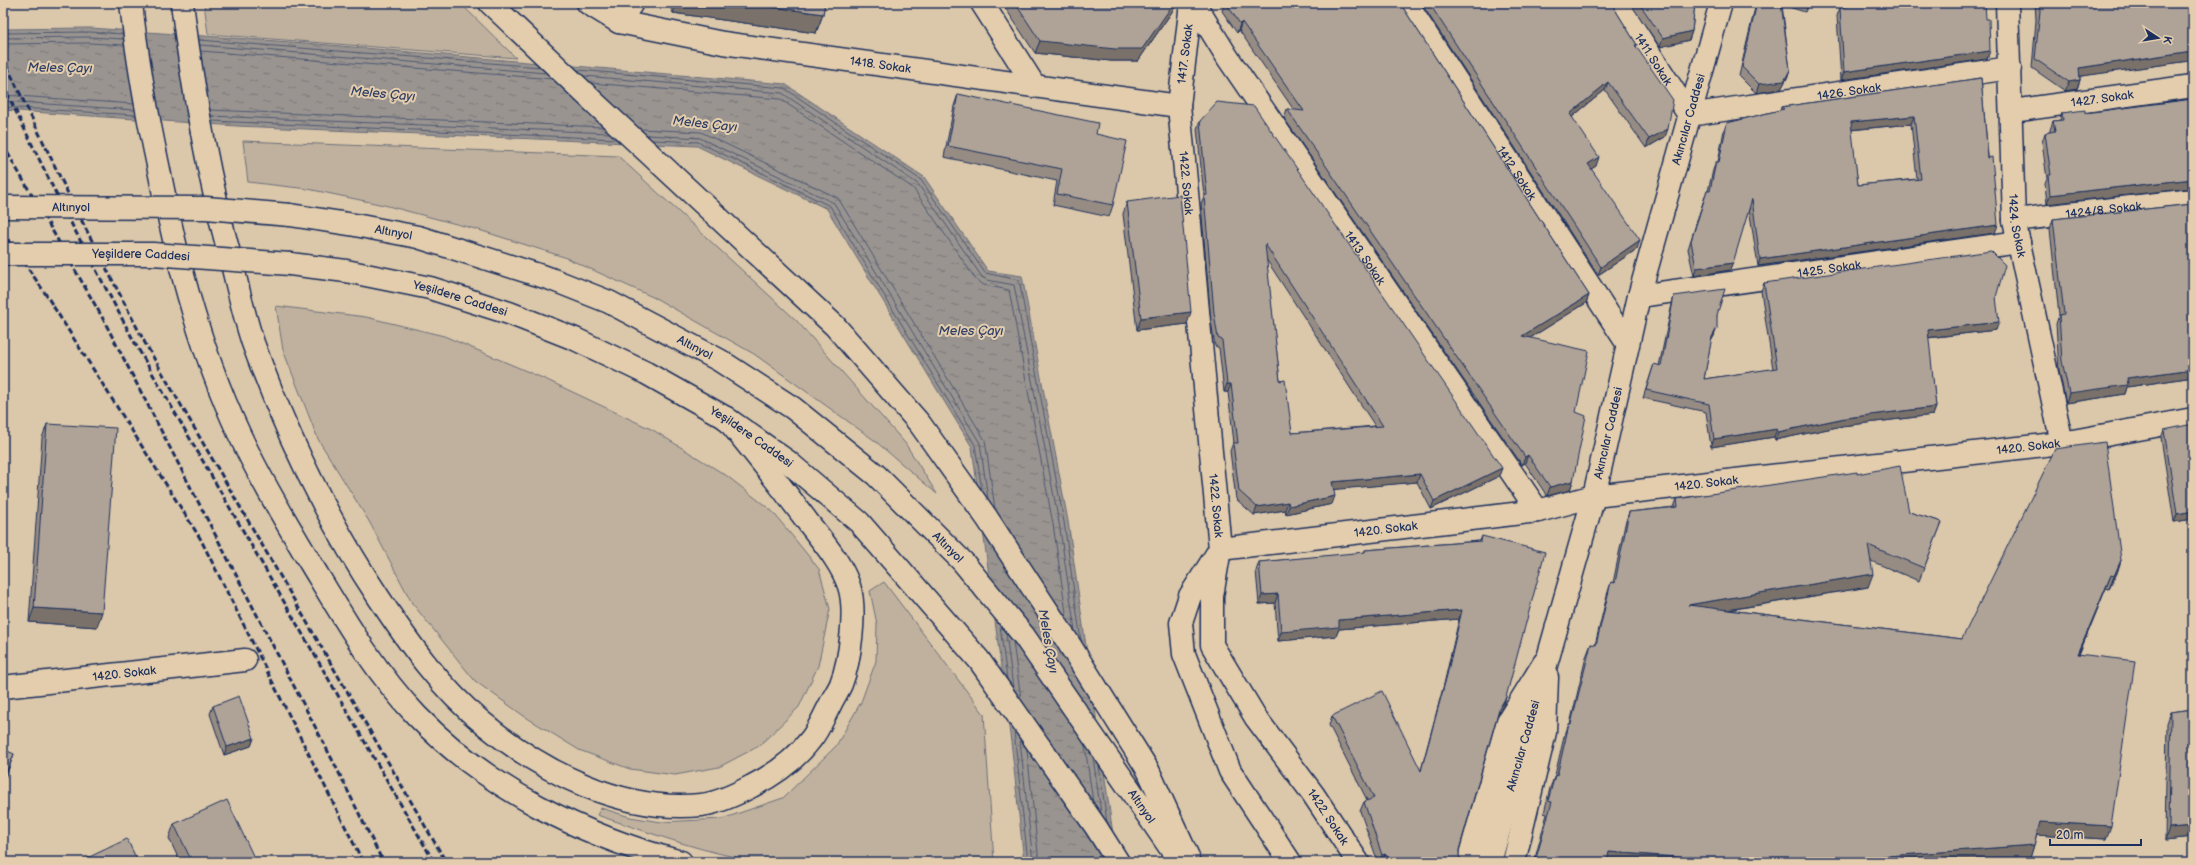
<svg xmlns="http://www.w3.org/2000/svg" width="2196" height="865" font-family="'Balsamiq Sans',sans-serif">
	<defs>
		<pattern id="water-ripples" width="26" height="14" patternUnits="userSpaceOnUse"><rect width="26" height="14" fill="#999490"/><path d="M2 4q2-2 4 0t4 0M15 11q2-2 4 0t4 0" fill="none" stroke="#7c7979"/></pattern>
	</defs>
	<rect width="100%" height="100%" fill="#dbc7a9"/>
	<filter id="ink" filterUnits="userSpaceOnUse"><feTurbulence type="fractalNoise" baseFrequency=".025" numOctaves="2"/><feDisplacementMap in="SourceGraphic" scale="8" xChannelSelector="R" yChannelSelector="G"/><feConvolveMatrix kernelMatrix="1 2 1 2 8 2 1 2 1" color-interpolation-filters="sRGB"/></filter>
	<g filter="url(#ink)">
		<g fill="#bfb19d" stroke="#6d707e">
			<path d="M204 3H460L516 58 208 34Z"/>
			<path d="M243 141 618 156 796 320 905 443 937 494 874 440 754 354 657 299 564 257 479 230 384 205 308 189 248 182Z"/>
			<path d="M276 306 366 317 444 336 545 379 653 430 727 476 772 511 819 569 830 609 818 666 799 707 759 746 719 767 675 775 630 769 579 750 524 716 475 681 412 603 370 523 318 439 283 350Z"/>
			<path d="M884 582 984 714 994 862H763C706 854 651 833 597 815L601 808 630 817 661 822 722 819 783 798 836 746 861 702 876 661 877 624 870 591Z"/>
		</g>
		<path fill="url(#water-ripples)" stroke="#676c7c" d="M90 28 305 43 785 84 924 177 988 271 1022 276 1068 521 1117 862H1024L1012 750 972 447 827 209 697 146 237 126 3 110V29Z"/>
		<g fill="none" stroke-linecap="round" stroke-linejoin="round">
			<g stroke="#4d5772" stroke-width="1">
				<path d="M3 33 90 32 123 34"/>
				<path d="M3 38 90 37 123 39"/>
				<path d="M199 40 540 67"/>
				<path d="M3 44 90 43 124 45"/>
				<path d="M200 45 546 73"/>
				<path d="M201 51 553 79"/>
				<path d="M578 70 784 88 921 180 985 273 1019 280 1064 522 1081 641"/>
				<path d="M584 76 782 93 918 184 982 277 987 280 1014 285 1059 523 1075 630"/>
				<path d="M591 83 780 99 913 188 977 281 984 285 1009 290 1053 524 1067 619"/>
				<path d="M3 95 134 104"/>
				<path d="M3 101 135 110"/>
				<path d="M3 107 136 115"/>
				<path d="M210 110 603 127"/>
				<path d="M211 116 610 133"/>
				<path d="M212 121 616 139"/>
				<path d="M640 129 701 132 838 198 985 440 995 509"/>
				<path d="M647 135 700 138 834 203 980 443 988 499"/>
				<path d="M653 140 698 142 830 206 975 445 982 490"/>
				<path d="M1000 626 1007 679"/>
				<path d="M1006 633 1013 688"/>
				<path d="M1013 642 1021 699"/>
				<path d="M1014 731 1028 862"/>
				<path d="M1020 740 1033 862"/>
				<path d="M1085 746 1093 802"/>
				<path d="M1027 750 1039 862"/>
				<path d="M1093 757 1101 813"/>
				<path d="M1099 766 1107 822"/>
			</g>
			<defs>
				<g id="minor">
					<path d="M982 3 1034 85"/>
					<path id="s1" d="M1191 3 1179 106 1220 549 1212 596V645L1256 718 1313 794 1358 862"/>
					<path id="s2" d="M1194 3 1228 58 1538 511"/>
					<path id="s3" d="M1406 3 1627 343"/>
					<path id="s4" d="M1617 3 1689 115 2010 68"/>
					<path id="s5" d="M2007 3 2014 220 2062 443"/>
					<path id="s6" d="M619 22 723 43 1179 106"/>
					<path id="s7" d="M2012 111 2193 86"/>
					<path id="s8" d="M2014 220 2193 200"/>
					<path id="s9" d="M1639 296 2019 242"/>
					<path id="s10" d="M1594 496 2062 443 2193 419"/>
					<path id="s11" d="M3 687 245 660"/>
					<path d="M1468 862 1508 721 1544 663"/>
					<path d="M1514 862 1545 732 1547 677"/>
				</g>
				<g id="tertiary">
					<path d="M588 3 619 22 632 3"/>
					<path id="s12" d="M1290 862 1230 771 1184 654 1181 623 1190 596 1220 549 1538 511 1594 496"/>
					<path id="s13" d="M1490 862 1594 496 1639 296 1721 3"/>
				</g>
				<g id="trunk">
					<path d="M131 3C137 59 147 114 159 170 178 266 203 362 247 450 266 489 289 527 311 564 343 617 374 671 417 716 488 789 583 836 681 862"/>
					<path d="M182 3C193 92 209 181 233 268 239 293 245 319 253 343 285 431 327 520 379 598 408 642 441 689 483 723 542 772 622 813 701 805 718 803 737 794 752 786 774 775 796 759 811 739 819 729 824 716 830 705 833 698 838 691 841 684 850 661 857 610 849 586 841 562 822 541 807 521 781 486 754 452 726 418"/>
					<path d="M490 3 597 105 835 326 920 424 987 518 1066 639 1148 770 1188 857"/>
					<path id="s14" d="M290 215 355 225 418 237 551 279 609 302 719 360 793 408 876 475 963 562 1024 636 1180 862"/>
					<path id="s15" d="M290 264 346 271 430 288 509 313 575 339 646 373 726 418 787 461 859 522 979 660 1096 827 1118 862"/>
				</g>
			</defs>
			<use href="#minor" stroke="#1b2f5e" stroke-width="25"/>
			<use href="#tertiary" stroke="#1b2f5e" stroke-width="25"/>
			<use href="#trunk" stroke="#1b2f5e" stroke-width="25"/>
			<use href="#minor" stroke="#e3cdac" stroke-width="22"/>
			<use href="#tertiary" stroke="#e3cdac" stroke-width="22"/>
			<use href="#trunk" stroke="#e3cdac" stroke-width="22"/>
			<g stroke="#1b2f5e" stroke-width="3" stroke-dasharray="6 3" stroke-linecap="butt">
				<path d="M3 58 73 204 145 343 446 862"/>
				<path d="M3 85 62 206 136 345 434 862"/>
				<path d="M3 145 101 315 335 765 383 862"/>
				<path d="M3 232 43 290 200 538 363 862"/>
			</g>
			<defs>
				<g id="trunk-bridge">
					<path id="s16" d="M3 207 206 208 290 215"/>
					<path id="s17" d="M3 254H153L290 264"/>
				</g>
			</defs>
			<use href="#trunk-bridge" stroke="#1b2f5e" stroke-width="25" stroke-linecap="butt"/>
			<use href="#trunk-bridge" stroke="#e3cdac" stroke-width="22"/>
		</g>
		<g fill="#968c83" stroke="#1b2f5e" fill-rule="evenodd">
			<path d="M668 3H825L823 14 816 33 673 13Z"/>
			<path d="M1002 3H1178L1138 61H1111L1035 53Z"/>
			<path d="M1225 3H1400L1589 295 1586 303 1530 338 1576 412 1573 481 1570 490 1547 496 1525 463 1522 465 1284 118 1287 109 1294 110 1239 30 1237 33 1222 11Z"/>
			<path d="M1421 3H1611L1637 45 1636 48 1665 137 1646 148 1605 90 1572 117 1596 166 1591 169 1637 249 1598 275Z"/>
			<path d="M1630 3H1695L1692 31 1689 40 1660 47Z"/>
			<path d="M1756 3H1809L1805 12 1782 5 1790 70 1787 78 1781 89 1756 93 1739 76Z"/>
			<path d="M2035 3H2193V74H2191L2189 61 2080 76V80L2077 89 2065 91 2032 68 2036 20Z"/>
			<path d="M1840 8 1987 59 1841 80 1837 16Z"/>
			<path d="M1981 78 1995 233 1758 266 1749 208 1730 270 1694 276 1688 249 1704 199 1707 191H1708L1713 170 1716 162H1718L1724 130 1727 123 1780 110 1781 107ZM1911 124 1917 179 1858 185 1851 130Z"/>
			<path d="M958 94 1096 134 1113 205 1109 217 1053 205 1057 181 944 157 954 106Z"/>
			<path d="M2193 99V188L2047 204 2045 184 2047 179 2042 142 2045 133 2050 132V130L2053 121 2060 120 2062 113H2085Z"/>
			<path d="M1200 121 1499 476 1431 509 1417 482 1334 489 1332 504 1286 514 1285 510 1254 515 1236 499 1230 451 1233 443H1234L1228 392H1224L1219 348 1215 346 1211 321 1201 204 1204 196 1197 129ZM1266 259 1375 426 1292 433 1280 381Z"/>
			<path d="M1127 202 1187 324 1137 330 1123 214Z"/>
			<path d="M2193 204V377L2127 387 2125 394 2066 403 2059 370 2056 324 2059 315 2050 229 2053 219Z"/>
			<path d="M1764 283 1996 297V330L1928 338 1936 407 1933 415 1842 426 1775 440 1774 437 1711 447 1706 412 1643 398 1654 364 1659 366 1672 304 1674 296 1717 315 1714 336 1711 341 1704 379 1773 369 1761 291Z"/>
			<path d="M47 424 97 627 29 622 42 438Z"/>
			<path d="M2164 430 2193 519 2174 522 2161 438Z"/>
			<path d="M1857 474 1909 512 1942 522 1919 581 1871 561 1868 587 1729 610 1962 639 2121 560 2117 573 2109 589 2106 588 2079 654 2106 839 2037 835 2030 858 1978 862H1534L1547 814 1544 813 1550 788 1555 775 1564 737 1569 724H1570L1586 657 1591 644 1595 645 1607 595 1611 582 1613 583 1625 524 1629 512 1674 507 1677 499Z"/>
			<path d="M1482 536 1506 697 1503 706 1497 715 1459 850V856L1463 862H1378L1360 811 1364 802 1367 800 1329 725 1332 716 1421 770 1444 684 1459 619 1339 629 1336 636 1278 641 1275 603 1259 604 1256 571 1259 562 1364 553 1365 550 1480 541Z"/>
			<path d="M213 706 254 738 251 746 224 755 210 714Z"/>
			<path d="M2193 709V837L2165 840 2167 723 2171 712Z"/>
			<path d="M174 824 256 862H180L169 838Z"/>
		</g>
		<g fill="#7a726a" stroke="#1b2f5e">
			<path d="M677 3H745L823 14 816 33 673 13Z"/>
			<path d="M1174 3H1178L1138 61H1111L1035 53 1040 41Z"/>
			<path d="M1242 22 1239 30 1237 33 1240 24Z"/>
			<path d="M1692 31 1689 40 1660 47 1663 38Z"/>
			<path d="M1990 51 1987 59 1841 80 1844 72Z"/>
			<path d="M2192 51 2189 61 2075 77 2079 68Z"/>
			<path d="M2193 67V74H2191Z"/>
			<path d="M1790 70 1787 78 1781 89 1756 93 1759 84Z"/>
			<path d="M2080 80 2077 89 2065 91 2069 82Z"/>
			<path d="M1608 82 1605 90 1566 122 1570 114Z"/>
			<path d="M1914 116 1911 124 1848 130 1851 122Z"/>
			<path d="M1668 129 1665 137 1646 148 1649 139Z"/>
			<path d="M1599 157 1596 166 1585 173 1588 164Z"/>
			<path d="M2193 179V184L2192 188 2047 204 2050 195Z"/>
			<path d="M1998 225 1995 233 1758 266 1760 259Z"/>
			<path d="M1640 240 1637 249 1598 275 1601 267Z"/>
			<path d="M1733 263 1730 270 1694 276 1696 268Z"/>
			<path d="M1589 295 1586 303 1519 345 1522 336Z"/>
			<path d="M1191 312 1187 324 1137 330 1141 318Z"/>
			<path d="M1999 322 1996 330 1925 338 1928 330Z"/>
			<path d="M1717 328 1714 336 1709 345 1712 337Z"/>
			<path d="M2193 369V377L2127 387 2125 394 2066 403 2069 393 2127 378Z"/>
			<path d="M1227 384H1231L1228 392H1224Z"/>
			<path d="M1936 407 1933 415 1842 426 1775 440 1778 432 1845 418Z"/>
			<path d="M1777 429 1774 437 1711 447 1714 439Z"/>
			<path d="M1528 455 1525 463 1522 465 1525 457Z"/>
			<path d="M1502 468 1499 476 1431 509 1434 501Z"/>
			<path d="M1420 474 1417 482 1329 490 1332 482Z"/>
			<path d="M1573 481 1570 490 1547 496 1550 487Z"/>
			<path d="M1335 496 1332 504 1286 514 1289 506Z"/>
			<path d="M1288 502 1285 510 1254 515 1257 507Z"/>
			<path d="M2193 511V519L2174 522 2177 514Z"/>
			<path d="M2121 560 2117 573 2109 589 2114 576Z"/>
			<path d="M1873 574 1868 587 1684 617 1688 605Z"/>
			<path d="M2111 575 2106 588 2074 667 2078 654Z"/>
			<path d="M1278 594 1275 603 1259 604 1262 595Z"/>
			<path d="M34 608 102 612 97 627 29 622Z"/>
			<path d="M1462 610 1459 619 1339 629 1336 636 1278 641 1281 632 1339 620Z"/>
			<path d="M1506 697 1503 706 1496 718 1499 709Z"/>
			<path d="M254 738 251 746 224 755 227 747Z"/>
			<path d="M14 754 9 768 3 782V780Z"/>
			<path d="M2040 822 2111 826 2106 839 2035 835Z"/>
			<path d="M2193 826V837L2165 840 2169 828Z"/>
			<path d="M2034 845 2030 858 1978 862H1807Z"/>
			<path d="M1609 852 1743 862H1606Z"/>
			<path d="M1385 854 1382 862H1379L1382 855Z"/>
		</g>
		<g fill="#afa398" stroke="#1b2f5e" fill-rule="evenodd">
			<path d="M745 3H825L823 14Z"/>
			<path d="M1015 3H1174L1142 49H1115L1040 41Z"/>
			<path d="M1226 3H1400L1589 295 1522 336 1589 351 1576 412 1586 416 1573 481 1550 487 1528 455 1525 457 1287 109 1304 111 1242 22 1240 24Z"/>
			<path d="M1429 3H1611L1637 45H1635L1673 100 1668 129 1649 139 1608 82 1570 114 1599 157 1588 164 1640 240 1601 267Z"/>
			<path d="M1639 3H1695L1692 31 1663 38Z"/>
			<path d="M1757 3H1781L1790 70 1784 81 1759 84 1742 67Z"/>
			<path d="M1857 3H1985L1986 19H1989L1990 51 1844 72 1840 8 1852 5Z"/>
			<path d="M2039 3H2193V58L2192 51 2079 68 2080 80 2069 82 2035 59 2040 11Z"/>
			<path d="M1981 78 1988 158 1992 157 1998 225 1760 259 1752 199 1733 263 1696 268 1691 241 1707 191H1710L1716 162H1719L1727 123 1784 109 1781 107ZM1914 116 1921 179 1858 185 1851 122Z"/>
			<path d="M958 94 1098 123 1096 134 1127 141 1113 205 1057 194 1062 169 948 146Z"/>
			<path d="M2193 99V179L2050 195 2048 175H2051L2045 133 2055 131 2053 121 2063 120 2062 113 2085 110V113Z"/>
			<path d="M1217 102 1254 106 1502 468 1434 501 1420 474 1332 482 1335 496 1289 506 1288 502 1257 507 1239 491 1233 443H1238L1231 384H1227L1222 340 1218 338 1214 313 1204 196 1207 195 1200 121ZM1265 244 1383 426 1292 433 1285 380 1280 381Z"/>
			<path d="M1180 195 1191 312 1141 318 1127 202Z"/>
			<path d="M2193 204V369L2127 378 2128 385 2069 393 2062 361 2059 315 2064 314 2053 219Z"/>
			<path d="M1991 251 2005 265 1996 297 1999 322 1928 330 1936 407 1845 418 1778 432 1777 429 1714 439 1709 404 1646 390 1654 364 1661 366 1674 296 1725 289 1717 315V328L1712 337 1704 379 1777 368 1764 283Z"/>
			<path d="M47 424 116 428 102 612 34 608Z"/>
			<path d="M2193 424V511L2177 514 2164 430Z"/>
			<path d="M2105 442 2121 560 2114 576 2111 575 2078 654 2135 661 2111 826 2040 822 2034 845 1807 862H1743L1609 852 1607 862H1535L1552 802 1548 801 1555 775 1557 776 1569 724H1571L1591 644 1596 645 1611 582 1615 583 1629 512 1678 507 1677 499 1857 472V474L1900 466 1909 512 1942 522 1924 568 1868 545 1873 574 1688 605 1962 639 2055 449Z"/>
			<path d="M1482 536 1545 552 1506 697 1499 709 1459 850V856L1463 862H1393L1385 854 1382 855 1364 802 1374 798 1332 716 1382 691 1421 771 1447 675 1462 610 1339 620V627L1281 632 1278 594 1262 595 1259 562 1365 552V550L1481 541Z"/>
			<path d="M239 696 254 738 227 747 213 706Z"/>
			<path d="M2193 709V826L2169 828 2171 712Z"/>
			<path d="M3 749 14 754 3 780Z"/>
			<path d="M227 800 256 862H192L174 824Z"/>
			<path d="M127 839 138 862H79Z"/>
		</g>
	</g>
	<g text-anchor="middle" stroke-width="4" stroke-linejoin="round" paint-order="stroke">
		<g font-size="12" fill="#1b2f5e" stroke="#e3cdac">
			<text transform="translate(1185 54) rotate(-83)" y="4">1417. Sokak</text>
			<text dy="4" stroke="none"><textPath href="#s4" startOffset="67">1411. Sokak</textPath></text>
			<text dy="4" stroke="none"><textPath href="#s6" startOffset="265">1418. Sokak</textPath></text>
			<text dy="4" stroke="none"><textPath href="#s4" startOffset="295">1426. Sokak</textPath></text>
			<text dy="4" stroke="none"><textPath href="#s7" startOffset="91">1427. Sokak</textPath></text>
			<text dy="4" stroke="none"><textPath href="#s13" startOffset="769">Akıncılar Caddesi</textPath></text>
			<text dy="4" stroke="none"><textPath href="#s3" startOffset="203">1412. Sokak</textPath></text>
			<text dy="4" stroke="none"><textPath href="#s1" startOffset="181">1422. Sokak</textPath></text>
			<text dy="4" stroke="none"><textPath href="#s16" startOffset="68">Altınyol</textPath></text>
			<text dy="4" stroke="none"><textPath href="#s8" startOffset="90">1424/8. Sokak</textPath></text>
			<text dy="4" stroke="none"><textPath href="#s5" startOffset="223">1424. Sokak</textPath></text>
			<text dy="4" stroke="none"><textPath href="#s14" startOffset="105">Altınyol</textPath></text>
			<text dy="4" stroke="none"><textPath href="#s17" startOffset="138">Yeşildere Caddesi</textPath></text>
			<text dy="4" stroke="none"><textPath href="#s2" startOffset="307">1413. Sokak</textPath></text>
			<text dy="4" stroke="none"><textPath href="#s9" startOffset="192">1425. Sokak</textPath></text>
			<text dy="4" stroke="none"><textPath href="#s15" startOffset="174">Yeşildere Caddesi</textPath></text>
			<text dy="4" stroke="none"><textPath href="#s14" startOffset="429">Altınyol</textPath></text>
			<text dy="4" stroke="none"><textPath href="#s13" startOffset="445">Akıncılar Caddesi</textPath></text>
			<text dy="4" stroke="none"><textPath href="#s15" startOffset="498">Yeşildere Caddesi</textPath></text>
			<text dy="4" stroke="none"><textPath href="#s10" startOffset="437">1420. Sokak</textPath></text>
			<text dy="4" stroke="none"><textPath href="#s10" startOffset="113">1420. Sokak</textPath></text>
			<text dy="4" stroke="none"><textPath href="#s1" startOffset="505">1422. Sokak</textPath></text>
			<text dy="4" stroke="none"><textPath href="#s12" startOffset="517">1420. Sokak</textPath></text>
			<text dy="4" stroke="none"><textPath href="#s14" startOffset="753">Altınyol</textPath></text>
			<text dy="4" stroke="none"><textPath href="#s11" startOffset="122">1420. Sokak</textPath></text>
			<text dy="4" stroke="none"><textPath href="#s13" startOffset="121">Akıncılar Caddesi</textPath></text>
			<text dy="4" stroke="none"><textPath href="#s14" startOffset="1077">Altınyol</textPath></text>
			<text dy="4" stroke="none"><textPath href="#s1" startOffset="853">1422. Sokak</textPath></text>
		</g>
		<g font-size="13" font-style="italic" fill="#2e3e66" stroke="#e3cdac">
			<text transform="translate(60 67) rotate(1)" y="5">Meles Çayı</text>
			<text transform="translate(383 93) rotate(5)" y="5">Meles Çayı</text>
			<text transform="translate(705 123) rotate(6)" y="5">Meles Çayı</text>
			<text x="971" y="335">Meles Çayı</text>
			<text transform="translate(1049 641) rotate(80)" y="5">Meles Çayı</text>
		</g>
	</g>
	<rect width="2196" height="865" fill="none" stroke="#e3cdac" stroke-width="16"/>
	<rect x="8" y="8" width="2180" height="849" fill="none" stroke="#1b2f5e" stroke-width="1.5" filter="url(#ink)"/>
	<g transform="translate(2158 38) rotate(102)" stroke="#e3cdac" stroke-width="3" paint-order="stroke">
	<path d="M0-3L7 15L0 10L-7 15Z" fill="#1b2f5e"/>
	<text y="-6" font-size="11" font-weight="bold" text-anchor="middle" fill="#1b2f5e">K</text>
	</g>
	<path d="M2050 839v6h91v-6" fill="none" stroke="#1b2f5e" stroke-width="2"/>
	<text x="2056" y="839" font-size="12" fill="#1b2f5e" stroke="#e3cdac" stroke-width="3" paint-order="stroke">20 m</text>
</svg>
